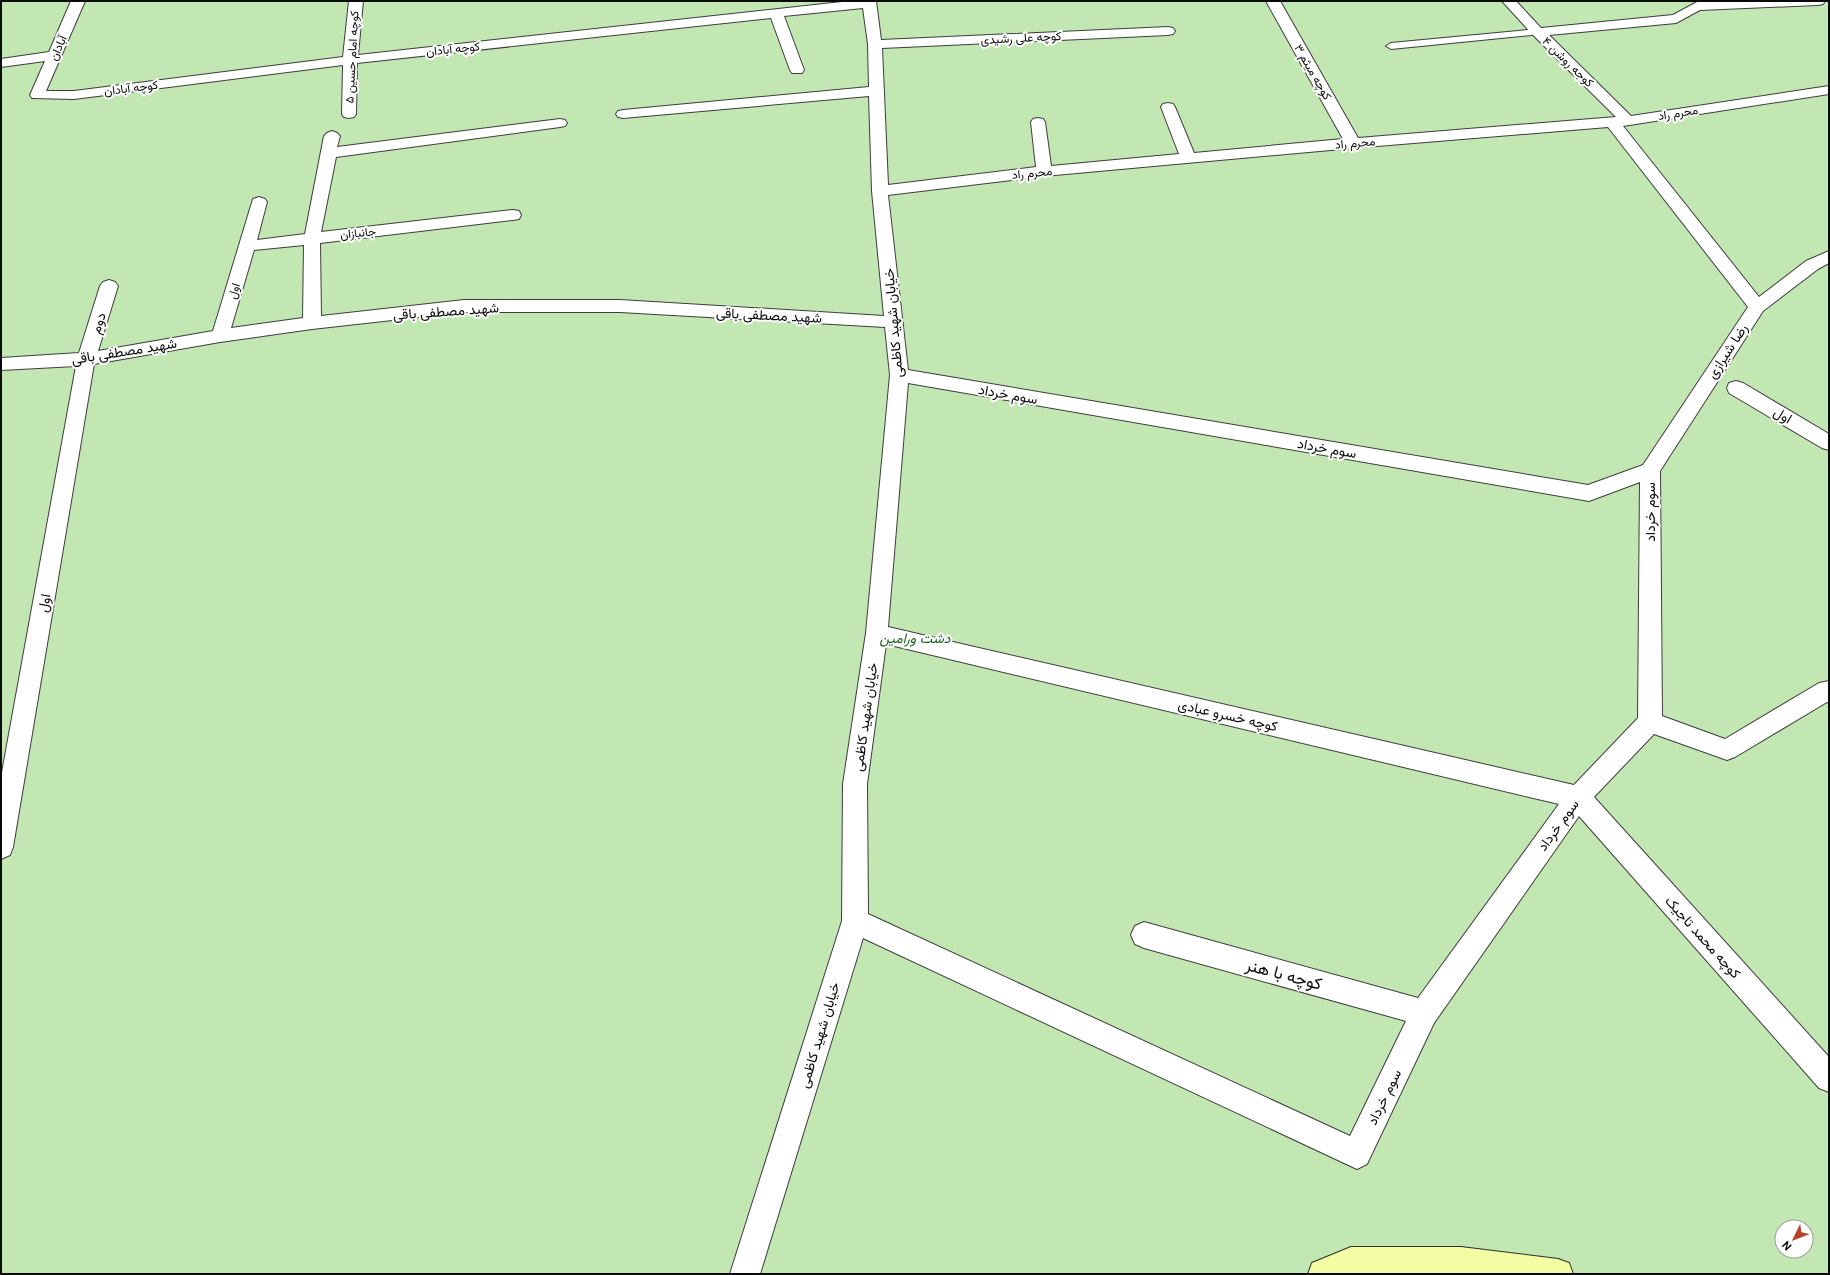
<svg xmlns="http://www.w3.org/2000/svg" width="1830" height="1275" font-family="Georgia,Vazirmatn,serif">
	<rect width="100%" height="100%" fill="#feffe8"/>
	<path fill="#c2e7b3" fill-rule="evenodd" d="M1 1H1829V1274H1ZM1782 1227H1806V1251H1782Z"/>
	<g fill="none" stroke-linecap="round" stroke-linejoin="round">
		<defs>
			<path id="service" d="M1538 29 1543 32 1542 34 1391 49 1386 46 1391 43Z"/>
			<g id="minor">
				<path d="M71 1H85L46 91H74L343 57 349 1H363L358 55 851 1H876L881 40 1168 27 1173 28 1175 31 1173 34 1168 35 882 48 888 185 1036 167 1031 122 1033 119 1038 118 1043 119 1045 122 1051 166 1179 154 1161 107 1163 104 1168 103 1173 104 1175 107 1194 153 1343 139 1266 1H1280L1358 138 1616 117 1533 35 1502 1H1516L1541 28 1673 15 1697 2 1825 1 1823 4 1818 5 1700 10 1676 23 1549 35 1631 116 1829 86V94L1623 126 1759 297 1806 261 1829 251V263L1818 269 1763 311 1660 471 1662 716 1725 739 1819 683 1829 681V703L1827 702 1735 757 1727 760 1654 734 1594 797 1829 1057V1092L1819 1088 1579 816 1434 1023 1367 1164 1357 1169 863 938 760 1274H730L842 921 843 784 866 633 890 375 885 327 620 312H464L312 329 220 342 94 364 13 847 10 855 1 859V778L76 366 1 370V358L79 353 100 286 103 282 109 280 115 282 118 286 98 351 213 331 253 199 259 197 265 199 267 202 257 240 305 234 324 136 327 133 332 131 337 133 340 136 337 147 560 119 565 120 567 123 565 126 560 127 336 157 321 232 513 210 519 211 521 215 519 219 513 220 320 243 321 316 464 300H620L884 316 872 191 869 96 623 118 618 117 616 114 618 111 623 110 869 87 868 44 863 8 784 16 804 70 802 73H792L790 70 771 18 357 63 356 114 354 117 349 118 344 117 342 114 343 65 74 99 32 98 30 95 45 61 1 67V59L49 52ZM1608 127 1748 307 1643 465 1588 485 908 370 888 195 1044 176 1353 148ZM304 245 303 318 231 328 254 250ZM908 383 1589 501 1640 482 1638 718 1574 785 888 627ZM886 644 1559 804 1418 998 1144 922 1135 926 1131 935 1135 944 1144 948 1406 1021 1350 1136 868 914 867 784Z"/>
				<path d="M1736 381 1743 383 1829 434V450L1822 448 1729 393 1727 388 1729 383Z"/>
			</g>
			<path id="secondary" d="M1351 1247H1461L1558 1259 1569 1263 1573 1274H1308L1312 1263Z"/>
		</defs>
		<use href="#service" stroke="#3d3d3d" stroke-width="2"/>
		<use href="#minor" stroke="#3d3d3d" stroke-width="2"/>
		<use href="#secondary" stroke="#2c2c2c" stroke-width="2"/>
		<use href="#service" fill="#fff" fill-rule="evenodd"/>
		<use href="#minor" fill="#fff" fill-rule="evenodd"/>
		<use href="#secondary" fill="#f2fda4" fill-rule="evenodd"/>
	</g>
	<g text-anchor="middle" stroke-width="4" stroke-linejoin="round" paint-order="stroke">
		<g font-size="12" fill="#0a0a0a" stroke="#fff">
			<text transform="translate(1021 38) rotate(-3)" y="4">کوچه علی رشیدی</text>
			<text transform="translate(58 48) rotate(-66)" y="4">آبادان</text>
			<text transform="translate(453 49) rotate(-6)" y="4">کوچه آبادان</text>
			<text transform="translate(352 57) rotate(-87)" y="4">کوچه امام حسین ۵</text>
			<text transform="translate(1568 62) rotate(44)" y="4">کوجه روشن ۴</text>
			<text transform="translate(1313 72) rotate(60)" y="4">کوچه میثم ۳</text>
			<text transform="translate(131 88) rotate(-7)" y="4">کوچه آبادان</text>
			<text transform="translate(1678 113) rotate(-9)" y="4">محرم راد</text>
			<text transform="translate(1355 143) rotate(-5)" y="4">محرم راد</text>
			<text transform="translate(1032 173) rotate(-6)" y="4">محرم راد</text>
			<text transform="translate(358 233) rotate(-6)" y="4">جانبازان</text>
			<text transform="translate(234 291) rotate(-73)" y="4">اول</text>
		</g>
		<g font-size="14" fill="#0a0a0a" stroke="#fff">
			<text transform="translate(446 311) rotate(-4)" y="5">شهید مصطفی باقی</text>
			<text transform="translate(769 315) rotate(3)" y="5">شهید مصطفی باقی</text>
			<text transform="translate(98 323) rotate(-72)" y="5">دوم</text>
			<text transform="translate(893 323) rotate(-95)" y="5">خیابان شهید کاظمی</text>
			<text transform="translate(124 351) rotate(-9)" y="5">شهید مصطفی باقی</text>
			<text transform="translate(1727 351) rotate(-57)" y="5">رضا شیرازی</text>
			<text transform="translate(1008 394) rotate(10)" y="5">سوم خرداد</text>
			<text transform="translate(1783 415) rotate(31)" y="5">اول</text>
			<text transform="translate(1327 448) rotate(10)" y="5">سوم خرداد</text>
			<text transform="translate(1650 512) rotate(-90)" y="5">سوم خرداد</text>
			<text transform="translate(44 603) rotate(-80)" y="5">اول</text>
			<text transform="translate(1228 715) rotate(13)" y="5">کوچه خسرو عبادی</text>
			<text transform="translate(865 717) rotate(-82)" y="5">خیابان شهید کاظمی</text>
			<text transform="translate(1558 825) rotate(-54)" y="5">سوم خرداد</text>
			<text transform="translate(1703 937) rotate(48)" y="5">کوچه محمد تاجیک</text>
			<text transform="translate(819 1035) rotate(-73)" y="5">خیابان شهید کاظمی</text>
			<text transform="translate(1384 1097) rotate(-64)" y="5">سوم خرداد</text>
		</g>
		<g font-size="14" font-style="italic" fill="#1d5f1f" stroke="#fff">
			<text x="915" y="643">دشت ورامین</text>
		</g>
		<g font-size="17" fill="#0a0a0a" stroke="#fff">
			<text transform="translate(1284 974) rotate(15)" y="6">کوچه با هنر</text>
		</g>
	</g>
	<rect width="1830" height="1275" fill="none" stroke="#0a0a0a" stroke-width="4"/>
	<g transform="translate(1794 1239) rotate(227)"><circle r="19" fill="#ffffff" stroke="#9d9d9d"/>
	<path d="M0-3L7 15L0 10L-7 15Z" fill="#b64126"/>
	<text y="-6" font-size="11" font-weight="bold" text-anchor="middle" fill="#0a0a0a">N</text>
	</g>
</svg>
